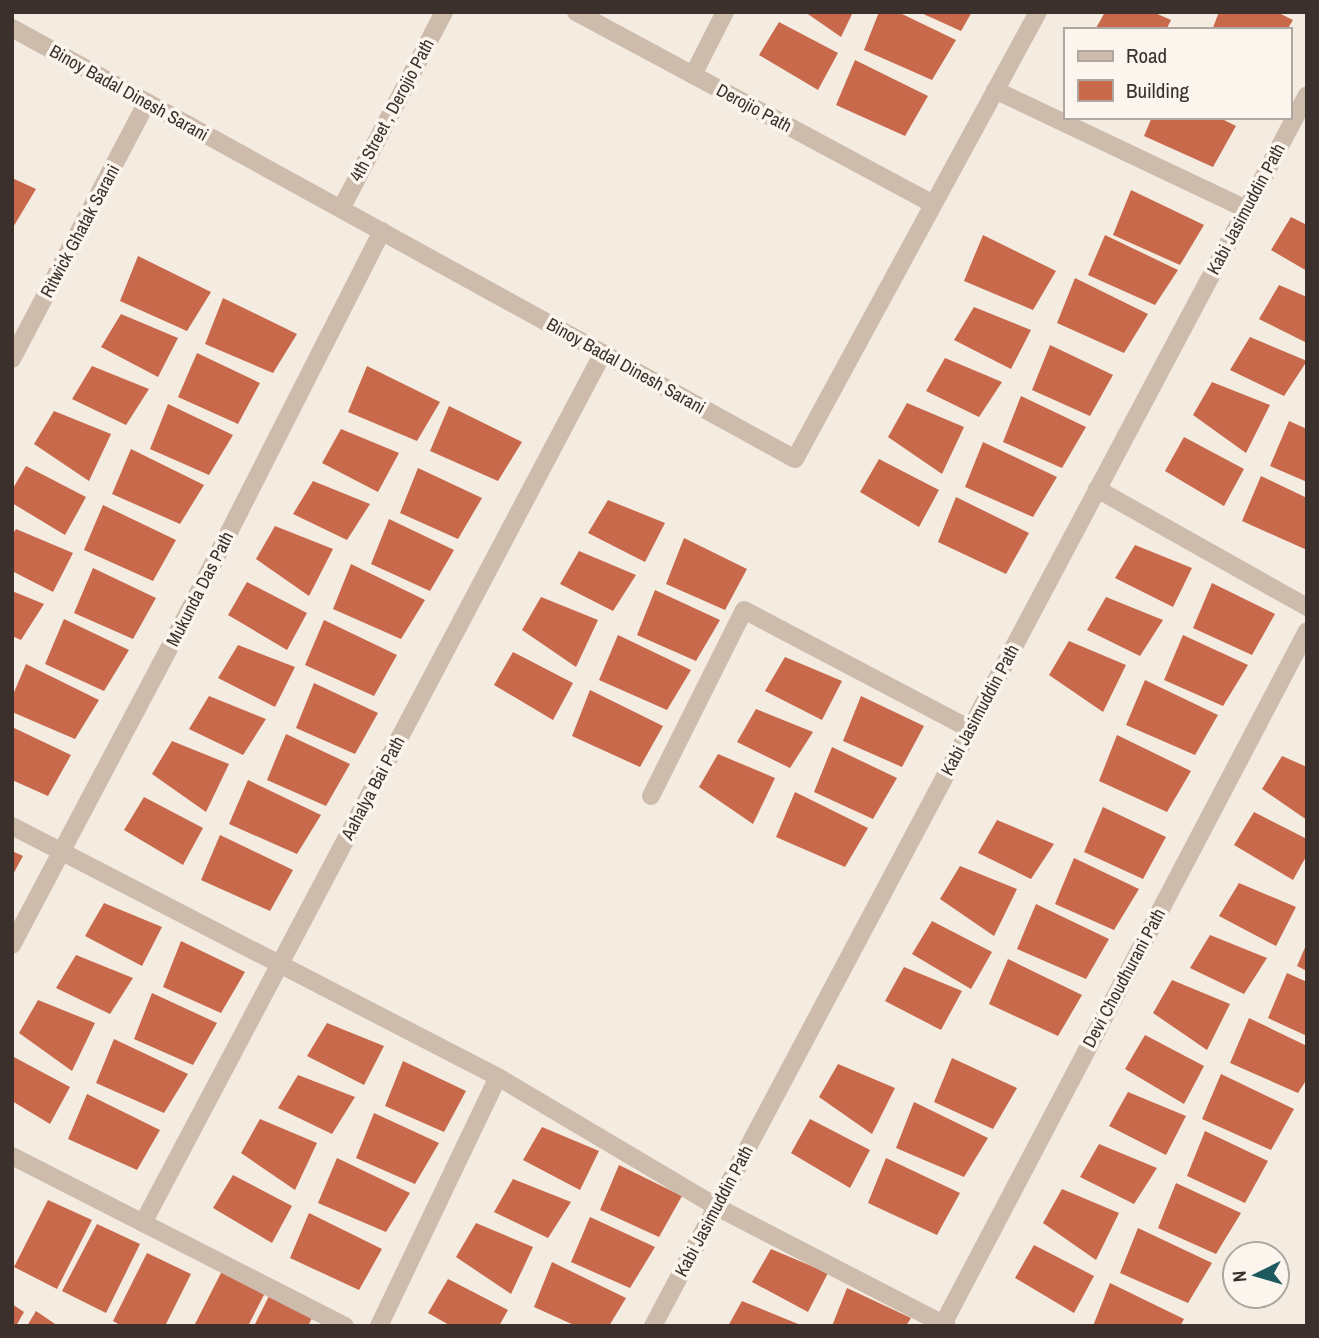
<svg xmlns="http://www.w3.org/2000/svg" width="1319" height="1338" font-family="'Archivo Narrow',sans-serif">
	<rect width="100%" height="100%" fill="#f4ebe1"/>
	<g fill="#c8694b">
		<path d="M805 12H853L841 37Z"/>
		<path d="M879 12H898L956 40 932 80 864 50Z"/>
		<path d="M919 12H972L961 31Z"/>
		<path d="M1105 12H1153L1171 20 1166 30H1095Z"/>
		<path d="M1219 12H1277L1293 20 1287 30H1212Z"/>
		<path d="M779 22 838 53 818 90 759 55Z"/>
		<path d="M855 60 928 96 905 136 836 105Z"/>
		<path d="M1152 117H1218L1236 126 1213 167 1144 136Z"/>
		<path d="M12 178 36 189 12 229Z"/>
		<path d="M1131 190 1204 225 1180 265 1113 235Z"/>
		<path d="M1291 217 1307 225V271L1271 250Z"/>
		<path d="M983 235 1056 271 1033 310 964 281Z"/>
		<path d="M1105 235 1178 270 1155 305 1088 275Z"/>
		<path d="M138 256 211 292 187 331 120 301Z"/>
		<path d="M1075 278 1148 314 1124 353 1057 323Z"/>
		<path d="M1279 285 1307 297V343L1259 319Z"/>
		<path d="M223 298 297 334 273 373 205 344Z"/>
		<path d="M974 307 1031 330 1011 369 954 340Z"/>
		<path d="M121 314 178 338 158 377 101 347Z"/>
		<path d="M1250 337 1307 361 1284 396 1230 370Z"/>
		<path d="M1050 345 1113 375 1090 416 1032 390Z"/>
		<path d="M197 353 260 383 238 424 178 397Z"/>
		<path d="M945 358 1002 382 979 417 926 391Z"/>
		<path d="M92 366 149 389 126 425 72 399Z"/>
		<path d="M367 366 440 402 417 441 348 412Z"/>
		<path d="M1212 382 1270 405 1246 453 1193 415Z"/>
		<path d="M1021 396 1086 427 1062 468 1003 442Z"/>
		<path d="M907 403 964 427 942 474 888 437Z"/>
		<path d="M168 404 233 435 209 475 150 449Z"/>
		<path d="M449 406 522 442 498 481 430 451Z"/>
		<path d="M54 411 111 434 89 481 34 444Z"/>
		<path d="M1289 421 1307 429V482L1270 466Z"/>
		<path d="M341 429 399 453 378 492 322 463Z"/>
		<path d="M1184 437 1244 469 1224 506 1165 471Z"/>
		<path d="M983 442 1057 477 1033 517 965 487Z"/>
		<path d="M131 449 204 485 180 524 112 494Z"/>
		<path d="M879 459 939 490 919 527 860 492Z"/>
		<path d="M26 466 86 497 65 535 12 503V490Z"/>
		<path d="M418 468 482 498 458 539 400 513Z"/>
		<path d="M1261 476 1307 498V550L1242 521Z"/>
		<path d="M313 481 370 504 347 540 293 514Z"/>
		<path d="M956 497 1029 533 1006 574 938 542Z"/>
		<path d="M608 500 665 523 645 562 588 533Z"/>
		<path d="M103 505 176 540 153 581 84 550Z"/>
		<path d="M389 519 454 550 430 591 371 564Z"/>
		<path d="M275 526 333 549 309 596 256 559Z"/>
		<path d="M16 529 73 553 53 592 12 571V535Z"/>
		<path d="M684 538 747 569 725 610 666 584Z"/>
		<path d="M1135 545 1192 568 1173 607 1115 578Z"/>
		<path d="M579 551 636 575 613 611 560 584Z"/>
		<path d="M351 564 425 600 401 639 333 609Z"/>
		<path d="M93 568 156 598 133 639 74 613Z"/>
		<path d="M247 582 307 613 287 650 228 615Z"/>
		<path d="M1212 583 1275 614 1252 655 1193 628Z"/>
		<path d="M655 590 720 620 696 661 637 635Z"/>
		<path d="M12 591 44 604 21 640 12 636Z"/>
		<path d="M541 597 598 620 576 667 522 630Z"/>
		<path d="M1106 597 1163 620 1140 656 1087 630Z"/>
		<path d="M64 619 129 650 104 691 45 664Z"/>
		<path d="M324 620 397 655 374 696 305 665Z"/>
		<path d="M618 635 691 670 667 710 599 680Z"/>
		<path d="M1183 635 1248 665 1223 706 1164 680Z"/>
		<path d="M1069 641 1126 665 1103 712 1049 675Z"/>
		<path d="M238 645 295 667 275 707 218 678Z"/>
		<path d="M513 652 573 683 553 720 494 685Z"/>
		<path d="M785 657 842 681 822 720 765 691Z"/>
		<path d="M26 664 99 700 75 739 12 712V697Z"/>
		<path d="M1145 680 1218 715 1195 755 1126 725Z"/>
		<path d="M314 683 378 713 355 754 296 728Z"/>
		<path d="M590 690 663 726 640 767 572 736Z"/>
		<path d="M209 696 266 719 243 755 189 729Z"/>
		<path d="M861 696 924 726 902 767 843 741Z"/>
		<path d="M756 709 813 732 790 768 737 742Z"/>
		<path d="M12 727 71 755 48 796 12 780Z"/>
		<path d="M286 734 350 764 326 806 267 780Z"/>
		<path d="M1117 735 1191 771 1167 812 1099 781Z"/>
		<path d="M172 741 229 764 206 812 152 774Z"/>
		<path d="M832 747 897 778 873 819 814 792Z"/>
		<path d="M718 754 775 778 753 824 699 787Z"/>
		<path d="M1282 756 1307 767V820L1262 789Z"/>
		<path d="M248 780 321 815 297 854 229 824Z"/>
		<path d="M795 792 868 828 845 867 776 837Z"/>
		<path d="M144 797 203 828 183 865 124 830Z"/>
		<path d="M1103 807 1166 837 1143 879 1084 852Z"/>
		<path d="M1254 812 1307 839V855L1293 880 1234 845Z"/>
		<path d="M997 820 1054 844 1031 879 978 853Z"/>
		<path d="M220 835 293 870 270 911 201 880Z"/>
		<path d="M12 851 23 856 12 876Z"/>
		<path d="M1074 858 1139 889 1114 930 1055 904Z"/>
		<path d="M960 866 1017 889 994 936 940 899Z"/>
		<path d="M1239 883 1296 907 1276 946 1219 916Z"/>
		<path d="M104 903 162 927 142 966 85 936Z"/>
		<path d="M1036 904 1109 939 1086 979 1017 949Z"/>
		<path d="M932 921 992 952 971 989 912 954Z"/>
		<path d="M1210 935 1267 958 1244 994 1190 968Z"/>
		<path d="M181 941 245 972 221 1013 163 987Z"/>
		<path d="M1307 943V971L1297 966Z"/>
		<path d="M76 955 133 978 110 1014 56 988Z"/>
		<path d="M1008 959 1082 995 1058 1036 989 1004Z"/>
		<path d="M904 967 962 991 941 1030 885 1001Z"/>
		<path d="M1287 973 1307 982V1036L1268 1018Z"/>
		<path d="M1172 980 1230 1004 1207 1050 1153 1013Z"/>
		<path d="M152 993 217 1023 193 1065 134 1039Z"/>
		<path d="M38 1000 95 1023 72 1071 19 1033Z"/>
		<path d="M1249 1018 1307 1046V1079L1298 1093 1230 1063Z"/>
		<path d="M327 1023 384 1046 364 1085 307 1056Z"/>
		<path d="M1145 1035 1204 1066 1184 1104 1125 1069Z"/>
		<path d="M114 1039 188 1074 164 1113 96 1083Z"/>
		<path d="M12 1056 70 1087 50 1124 12 1101Z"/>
		<path d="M952 1058 1017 1088 993 1129 934 1102Z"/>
		<path d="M403 1061 466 1091 444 1132 385 1106Z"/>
		<path d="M838 1064 895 1088 872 1134 819 1097Z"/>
		<path d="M1221 1074 1294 1109 1271 1150 1202 1119Z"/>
		<path d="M298 1075 355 1097 332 1134 278 1108Z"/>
		<path d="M1128 1092 1186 1116 1166 1155 1109 1126Z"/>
		<path d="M87 1094 160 1130 137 1170 68 1139Z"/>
		<path d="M914 1102 988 1138 964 1177 896 1148Z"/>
		<path d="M374 1113 439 1143 415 1184 356 1158Z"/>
		<path d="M260 1119 317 1143 295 1190 241 1153Z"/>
		<path d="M810 1119 870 1150 850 1188 791 1153Z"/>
		<path d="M542 1127 599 1151 580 1190 523 1160Z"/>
		<path d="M1205 1131 1268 1161 1245 1203 1187 1176Z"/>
		<path d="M1099 1144 1157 1168 1134 1204 1080 1177Z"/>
		<path d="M337 1158 410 1193 386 1232 318 1203Z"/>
		<path d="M886 1158 960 1193 937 1235 868 1203Z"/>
		<path d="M619 1165 682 1196 659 1237 600 1210Z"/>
		<path d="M233 1175 292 1206 272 1243 213 1208Z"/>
		<path d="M513 1179 571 1202 548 1238 494 1212Z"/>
		<path d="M1176 1183 1241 1213 1216 1254 1158 1228Z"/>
		<path d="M1062 1189 1119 1213 1096 1260 1043 1223Z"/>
		<path d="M48 1200 92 1220 57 1289 14 1267Z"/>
		<path d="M309 1213 382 1249 359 1290 290 1258Z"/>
		<path d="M590 1217 655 1247 630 1288 571 1262Z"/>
		<path d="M476 1223 533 1247 511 1294 456 1257Z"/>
		<path d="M97 1224 140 1244 106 1313 62 1291Z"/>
		<path d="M1138 1228 1212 1263 1188 1303 1120 1273Z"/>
		<path d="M1034 1245 1094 1276 1074 1313 1015 1278Z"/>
		<path d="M771 1249 828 1273 808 1312 752 1282Z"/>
		<path d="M147 1253 191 1274 165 1326H122L113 1321Z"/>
		<path d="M552 1262 626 1298 609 1326H576L534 1307Z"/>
		<path d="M222 1271 266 1291 248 1326H194Z"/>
		<path d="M448 1279 508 1310 499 1326H451L428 1313Z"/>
		<path d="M1110 1283 1184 1319 1180 1326H1093Z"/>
		<path d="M847 1288 911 1318 906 1326H832Z"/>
		<path d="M270 1294 314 1314 308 1326H254Z"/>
		<path d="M742 1301 803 1326H728Z"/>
		<path d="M12 1304 24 1312 16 1326H12Z"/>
		<path d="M36 1311 58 1326H27Z"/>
	</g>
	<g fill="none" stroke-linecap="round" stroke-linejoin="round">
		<g stroke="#cdbbac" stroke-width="18">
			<path d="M576 12 933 204"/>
			<path d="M12 28 795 459 1038 12"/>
			<path d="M693 75 725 12"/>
			<path d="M995 90 1246 209"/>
			<path d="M341 209 444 12"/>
			<path d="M12 359 147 102"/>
			<path d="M1097 489 1307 607"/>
			<path d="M651 796 744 610 970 729"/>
			<path d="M12 826 498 1077 717 1207 947 1326"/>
			<path d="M12 945 192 605 382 231"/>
			<path d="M12 1156 345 1326"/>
			<path d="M143 1223 603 353"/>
			<path d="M379 1326 498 1077"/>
			<path d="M653 1326 1307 95"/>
			<path d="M942 1326 1307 631"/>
		</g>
	</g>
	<g text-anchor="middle" stroke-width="7" stroke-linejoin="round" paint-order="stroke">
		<g font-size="18" fill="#3b302b" stroke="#fbf5ee">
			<text transform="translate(129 93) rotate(29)" y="6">Binoy Badal Dinesh Sarani</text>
			<text transform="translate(754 108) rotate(28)" y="6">Derojio Path</text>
			<text transform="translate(392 110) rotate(-62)" y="6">4th Street , Derojio Path</text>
			<text transform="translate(1246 209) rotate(-62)" y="6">Kabi Jasimuddin Path</text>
			<text transform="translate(80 231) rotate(-62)" y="6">Ritwick Ghatak Sarani</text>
			<text transform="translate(626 366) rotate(29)" y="6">Binoy Badal Dinesh Sarani</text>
			<text transform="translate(200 589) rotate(-63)" y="6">Mukunda Das Path</text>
			<text transform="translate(980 710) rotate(-62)" y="6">Kabi Jasimuddin Path</text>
			<text transform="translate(373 788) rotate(-62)" y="6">Aahalya Bai Path</text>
			<text transform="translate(1124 978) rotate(-62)" y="6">Devi Choudhurani Path</text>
			<text transform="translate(714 1211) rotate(-62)" y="6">Kabi Jasimuddin Path</text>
		</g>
	</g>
	<rect width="1319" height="1338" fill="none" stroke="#3b302b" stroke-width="28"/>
	<rect x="1064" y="28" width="228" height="91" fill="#fbf5ee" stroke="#aea6a0" stroke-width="2"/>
	<rect x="1078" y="51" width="35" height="10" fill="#cdbbac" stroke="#aea6a0" stroke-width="2"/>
	<text x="1126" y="63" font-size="21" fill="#3b302b">Road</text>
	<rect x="1078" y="80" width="35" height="21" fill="#c8694b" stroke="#aea6a0" stroke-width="2"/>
	<text x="1126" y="98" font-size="21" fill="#3b302b">Building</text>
	<g transform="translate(1256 1275) rotate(265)"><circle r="33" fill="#fbf5ee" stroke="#aea6a0" stroke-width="2"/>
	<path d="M0-5L12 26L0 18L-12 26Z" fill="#1f5a5e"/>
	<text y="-10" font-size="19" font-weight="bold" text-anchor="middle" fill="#3b302b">N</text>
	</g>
</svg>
